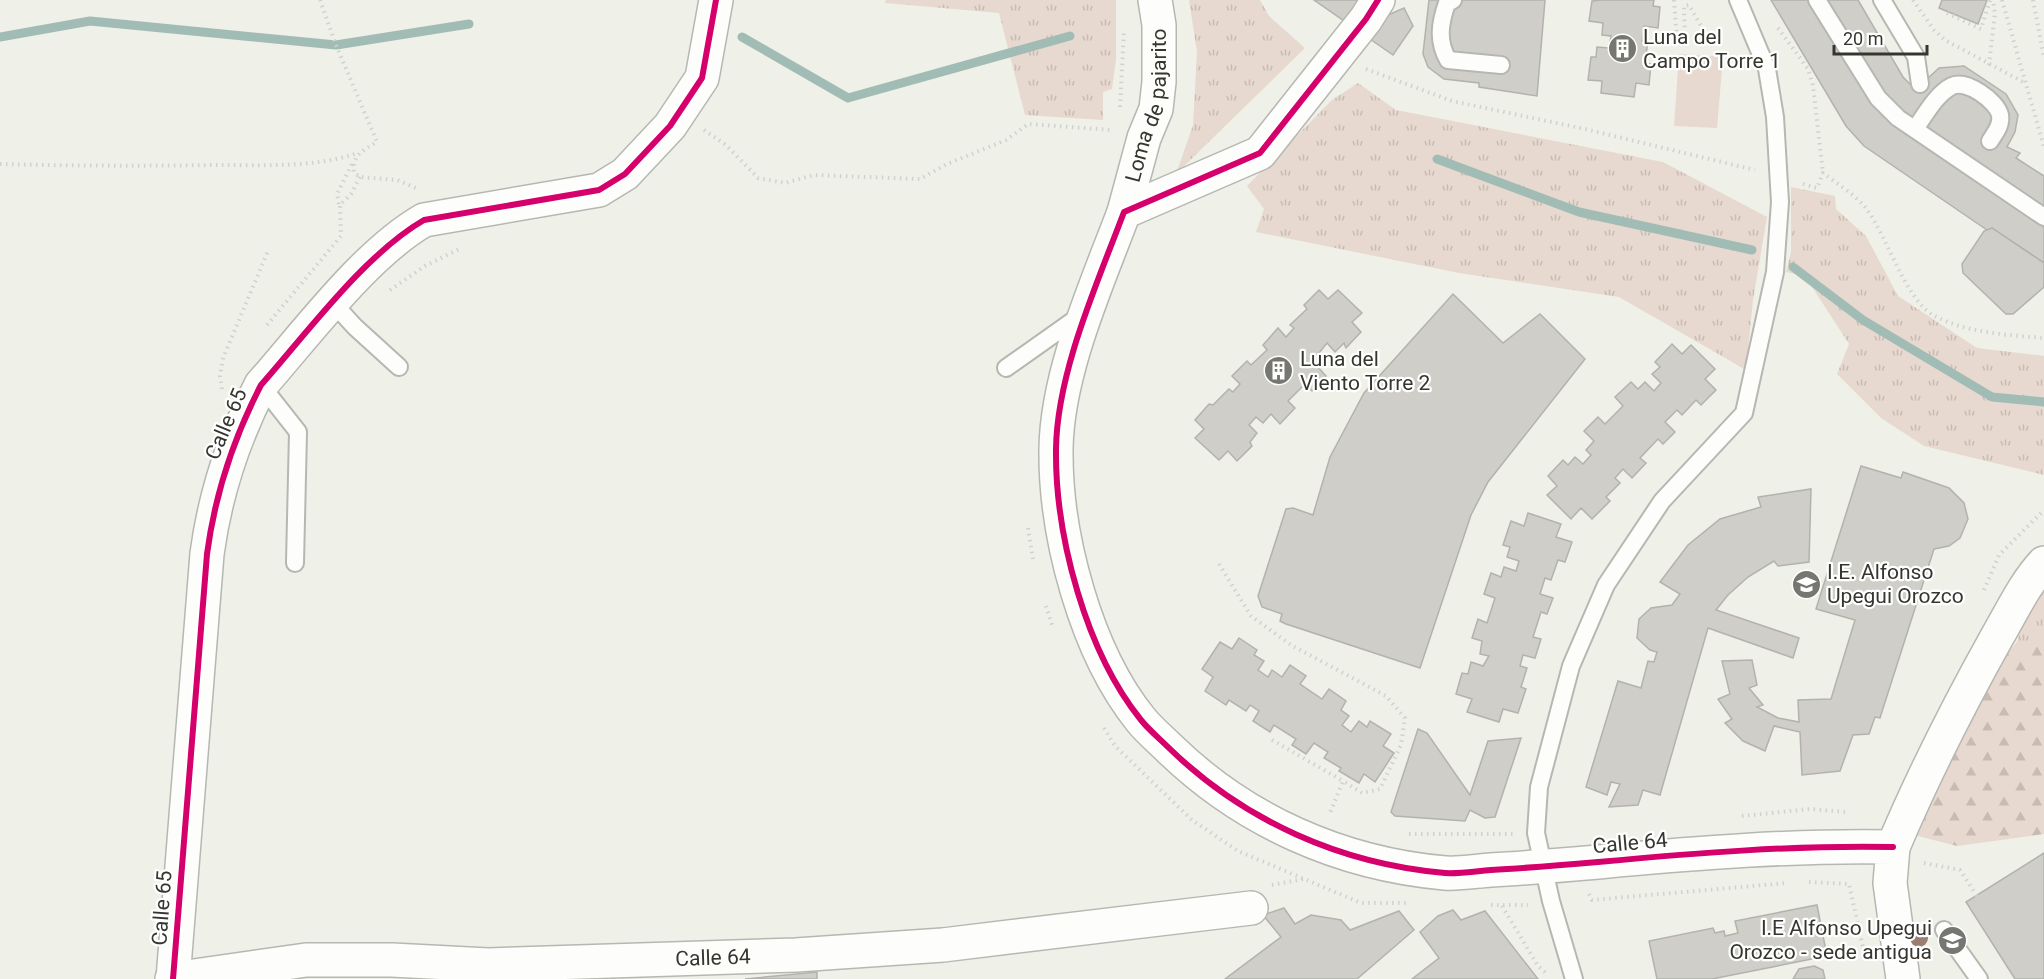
<svg xmlns="http://www.w3.org/2000/svg" width="2044" height="979" font-family="Roboto,sans-serif">
	<defs>
		<pattern id="grass-tufts" width="24" height="20" patternUnits="userSpaceOnUse" patternTransform="scale(1.5)"><rect width="24" height="20" fill="#e7d9cf"/><path d="M3 7l-1-3M5 7V3M7 7l1-3M15 17l-1-3M17 17v-4M19 17l1-3" fill="none" stroke="#c7bbb2"/></pattern>
		<pattern id="forest-firs" width="22" height="20" patternUnits="userSpaceOnUse" patternTransform="scale(1.5)"><rect width="22" height="20" fill="#e7d9cf"/><path d="M5 1l3.5 6h-7zM16 11l3.5 6h-7z" fill="#c7bbb2"/></pattern>
	</defs>
	<rect width="100%" height="100%" fill="#eff0e8"/>
	<g fill="url(#grass-tufts)">
		<path d="M886 0H1116V59L1112 89 1103 92V120L1025 115 999 13 885 3Z"/>
		<path d="M1189 0H1260L1269 16 1305 48 1176 174 1193 125 1197 52Z"/>
		<path d="M1358 83 1396 110 1663 162 1767 217 1753 300 1746 370 1619 297 1459 273 1256 232 1264 209 1247 186 1332 100Z"/>
		<path d="M1791 187 1835 196 1836 209 1866 236 1898 296 1977 348 2044 356V475L1924 446 1881 418 1837 374 1849 344 1805 276 1786 272 1791 252Z"/>
		<path d="M2044 585V646L2017 642 2026 606Z"/>
	</g>
	<path fill="url(#forest-firs)" d="M2017 642 2044 643V834L1957 846 1914 835 1959 745 1957 729 1999 663Z"/>
	<path fill="#e7d9cf" d="M1679 54 1723 57 1717 128 1674 126Z"/>
	<g fill="none" stroke-linecap="round" stroke-linejoin="round">
		<g stroke="#a1bcb4" stroke-width="9">
			<path d="M0 37 90 21 336 45 469 24"/>
			<path d="M742 37 848 98 1070 36"/>
			<path d="M1437 159 1579 212 1752 250"/>
			<path d="M1793 267 1863 320 1992 397 2044 402"/>
		</g>
	</g>
	<g fill="#cfcec8" stroke="#b3b2ac" stroke-width="1.5">
		<path d="M1314 0H1359L1386 16 1404 8 1413 26 1393 55Z"/>
		<path d="M1429 0H1545L1537 96 1479 87V83L1444 79 1428 67 1423 54Z"/>
		<path d="M1601 0H1654L1653 6 1660 7 1658 28 1644 26 1642 41H1648L1645 63 1651 64 1649 85 1636 83 1634 97 1601 93 1602 81 1588 80 1591 57H1596L1597 47 1609 48 1611 36 1602 35 1603 23 1589 21 1592 1Z"/>
		<path d="M1771 0H1858L1903 77 1919 93 1926 80 1939 68 1964 66 2006 94 2018 115 2015 132 2007 147 2020 153 2016 158 2044 176V263L1992 228 1987 230 1864 146 1846 126Z"/>
		<path d="M1942 0H1987L1978 24 1939 8Z"/>
		<path d="M1992 228 2044 263V287L2013 314H2006L1963 273 1962 264 1984 231Z"/>
		<path d="M1319 290 1328 299 1338 290 1362 313 1352 322 1361 332 1346 348 1344 343 1335 352 1327 343 1319 353 1325 360 1317 366 1326 376 1312 391 1305 384 1288 401 1295 408 1280 424 1271 414 1263 423 1256 417 1249 425 1257 433 1250 442 1252 446 1237 461 1228 451 1219 460 1195 438 1204 429 1195 420 1209 404 1213 405 1229 389 1233 392 1240 384 1232 376 1247 361 1251 365 1267 350 1263 345 1278 328 1286 337 1294 328 1290 325 1307 309 1304 305Z"/>
		<path d="M1453 294 1503 343 1540 314 1585 359 1488 482 1471 515 1420 668 1286 624 1280 621 1282 614 1262 607 1258 596 1286 509 1293 508 1313 515 1330 457 1364 393Z"/>
		<path d="M1672 344 1682 354 1691 345 1715 369 1705 379 1716 390 1701 405 1696 400 1682 415 1677 410 1665 422 1675 432 1663 444 1658 439 1640 458 1646 463 1632 478 1623 469 1615 478 1620 483 1606 497 1610 501 1592 519 1581 508 1571 519 1547 495 1557 486 1548 476 1563 460 1568 465 1575 457 1583 464 1591 455 1586 450 1594 441 1584 431 1598 417 1605 424 1623 406 1615 397 1631 382 1638 389 1645 382 1654 391 1661 383 1652 374 1660 367 1655 362Z"/>
		<path d="M1861 466 1901 478 1903 472 1949 488 1964 503 1968 519 1960 538 1949 546 1934 549 1880 718 1875 717 1869 734 1853 735 1840 771 1802 775 1800 732 1774 726 1765 751 1743 741 1725 723 1732 719 1718 699 1730 694 1722 661 1752 660 1757 685 1749 688 1763 705 1757 707 1778 718 1799 722 1798 700 1831 699 1855 620 1816 609Z"/>
		<path d="M1811 489 1809 562 1778 566 1774 561 1748 577 1728 595 1716 610 1799 638 1793 658 1708 628 1660 795 1643 790 1638 805 1609 807 1620 784 1611 782 1607 795 1586 787 1618 681 1641 688 1648 661 1654 662 1657 652 1650 650 1637 638 1639 619 1651 608 1672 605 1680 594 1660 582 1688 545 1720 519 1761 507 1758 497Z"/>
		<path d="M1528 513 1561 524 1556 537 1572 542 1565 562 1558 560 1551 580 1545 578 1540 594 1553 598 1547 614 1541 612 1533 637 1541 639 1535 658 1523 655 1520 666 1527 668 1521 687 1526 689 1518 713 1503 709 1499 722 1467 712 1472 699 1456 694 1462 673 1468 674 1471 662 1483 666 1489 656 1480 654 1482 641 1472 638 1478 619 1487 623 1495 598 1484 594 1491 573 1501 577 1504 567 1516 571 1519 561 1507 557 1510 547 1503 545 1511 521 1524 526Z"/>
		<path d="M1239 638 1257 650 1254 655 1264 661 1258 670 1268 677 1272 670 1282 677 1290 665 1306 676 1300 684 1322 699 1329 689 1346 701 1341 710 1349 716 1342 725 1351 732 1359 721 1367 727 1370 721 1391 734 1383 746 1394 753 1375 782 1364 774 1359 783 1339 771 1341 768 1324 758 1328 752 1314 743 1306 754 1292 745 1296 739 1274 725 1270 732 1253 721 1259 711 1250 705 1246 711 1229 700 1226 705 1205 691 1213 677 1202 669 1220 642 1232 649Z"/>
		<path d="M1418 729 1427 733 1470 795 1488 741 1521 738 1495 817 1485 818 1470 810 1465 821 1395 816 1391 812Z"/>
		<path d="M2044 853V979H2015L1966 902Z"/>
		<path d="M1817 905 1827 956 1712 979H1657L1649 941 1713 928 1715 933 1724 931 1725 936 1738 933 1735 921Z"/>
		<path d="M1284 908 1295 924 1311 915 1341 920 1350 930 1399 911 1414 930 1357 979H1225L1281 937 1263 915Z"/>
		<path d="M1453 910 1461 920 1485 911 1538 979H1412L1439 958 1420 932 1438 916Z"/>
		<path d="M1814 966 1823 970 1825 979H1793L1799 969Z"/>
		<path d="M817 972V979H745Z"/>
	</g>
	<g fill="none" stroke-linecap="round" stroke-linejoin="round">
		<defs>
			<g id="service">
				<path d="M1453 0 1447 3C1440 23 1437 41 1448 60L1501 65"/>
				<path d="M1817 0 1878 98 1898 118 2044 217"/>
				<path d="M1882 0 1916 57 1920 84"/>
				<path d="M1915 129C1925 115 1936 94 1952 86 1966 79 1997 101 2000 115 2002 125 1995 133 1990 141"/>
				<path d="M333 303 355 327 399 367"/>
				<path d="M1006 368 1081 315"/>
				<path d="M261 385 298 432 295 563"/>
				<path d="M1944 930 1979 979"/>
				<path d="M1574 979 1551 901 1536 833 1539 787 1571 666 1606 585 1662 501 1744 413 1775 272 1780 202 1775 117 1767 69 1738 0"/>
			</g>
			<g id="minor">
				<path id="s1" d="M716 0 702 78 670 126 625 174 599 190 424 220C365 254 307 333 261 385 233 439 215 494 207 554L173 979 306 960H392L488 965 796 955 943 945 1251 908"/>
				<path d="M1378 0 1366 19 1260 153 1124 212C1097 284 1057 372 1056 449 1055 536 1086 652 1141 720 1149 730 1160 739 1169 748 1244 821 1341 864 1445 873 1460 874 1476 871 1491 870 1527 868 1563 865 1598 862 1696 853 1795 845 1893 847L1890 883 1903 979"/>
				<path id="s2" d="M1124 212 1144 138 1156 109 1159 82V25L1155 0"/>
			</g>
			<g id="tertiary">
				<path d="M1893 847C1923 776 1959 705 1997 637 2011 613 2025 583 2044 563"/>
				<path d="M172 979H173"/>
			</g>
		</defs>
		<use href="#service" stroke="#b7b7b2" stroke-width="20"/>
		<use href="#minor" stroke="#b7b7b2" stroke-width="36"/>
		<use href="#tertiary" stroke="#b7b7b2" stroke-width="36"/>
		<g stroke="#d1d1cf" stroke-width="4" stroke-dasharray="1.5 4.5" stroke-linecap="butt">
			<path d="M320 0 336 45 377 142C362 151 352 155 354 173L360 177 397 180 416 188"/>
			<path d="M1674 0 1677 40 1685 39 1684 6 1689 5 1714 48"/>
			<path d="M1913 0 1934 30 1945 40 2025 83"/>
			<path d="M2002 0 2044 147"/>
			<path d="M2033 0 2044 58"/>
			<path d="M1947 13 1981 29 1990 0"/>
			<path d="M1778 28 1808 69 1813 86 1823 173"/>
			<path d="M1989 65 1995 13 1993 0"/>
			<path d="M1366 69 1452 101 1585 129 1755 170"/>
			<path d="M1120 107 1124 30"/>
			<path d="M704 130 726 145 758 178 785 183 814 175 920 179 947 164 1006 140 1028 124 1112 130"/>
			<path d="M0 164C72 166 144 166 217 165 263 165 314 168 358 153"/>
			<path d="M1803 184 1817 188 1823 173C1836 183 1854 194 1865 207 1887 235 1905 299 1933 315 1965 333 2008 335 2044 338"/>
			<path d="M339 204 337 194 353 162"/>
			<path d="M390 290 425 266 461 248"/>
			<path d="M267 325 341 236 340 205 351 194 360 177"/>
			<path d="M222 389 220 376 223 358 268 251"/>
			<path d="M1028 528 1033 559"/>
			<path d="M1219 564 1251 616 1291 645 1386 696 1405 718 1401 745 1380 789 1362 793 1343 781 1330 813"/>
			<path d="M1984 590 1999 555 2044 510"/>
			<path d="M1046 606 1052 625"/>
			<path d="M1104 728 1115 746 1192 820 1238 851 1361 903H1408"/>
			<path d="M1272 740 1343 781"/>
			<path d="M1742 816 1810 809 1845 812"/>
			<path d="M1409 834H1513"/>
			<path d="M1924 863 1960 870 1977 896"/>
			<path d="M1809 882 1849 884 1864 952"/>
			<path d="M1272 885 1303 879"/>
			<path d="M1589 894 1592 900 1787 883"/>
			<path d="M1491 905H1528"/>
			<path d="M1502 906 1538 966 1547 974"/>
		</g>
		<use href="#service" stroke="#fdfdfc" stroke-width="16"/>
		<use href="#minor" stroke="#fdfdfc" stroke-width="33"/>
		<use href="#tertiary" stroke="#fdfdfc" stroke-width="33"/>
		<defs>
			<g id="cycleway">
				<path d="M1378 0 1366 19 1260 153 1124 212C1097 284 1057 372 1056 449 1055 536 1086 652 1141 720 1149 730 1160 739 1169 748 1244 821 1341 864 1445 873 1460 874 1476 871 1491 870 1527 868 1563 865 1598 862 1696 853 1795 845 1893 847"/>
				<path d="M173 979 207 554C215 494 233 439 261 385 307 333 365 254 424 220L599 190 625 174 670 126 702 78 716 0"/>
			</g>
		</defs>
		<use href="#cycleway" stroke="#fff" stroke-width="10"/>
		<use href="#cycleway" stroke="#d6006c" stroke-width="6"/>
	</g>
	<circle fill="#987f71" cx="1919" cy="938" r="9"/>
	<defs>
		<symbol id="building-disc" viewBox="-11 -11 22 22"><circle r="9.5" fill="#777771" stroke="#fff"/><path d="M-4-6H4V6H1V3H-1V6H-4ZM-2.5-4.3h1.7v1.8h-1.7ZM.8-4.3h1.7v1.8H.8ZM-2.5-1h1.7V.8h-1.7ZM.8-1h1.7V.8H.8Z" fill="#fff"/></symbol>
		<symbol id="school-disc" viewBox="-11 -11 22 22"><circle r="9.5" fill="#777771" stroke="#fff"/><path d="M0-5L7-2L0 1L-7-2ZM-4 1L0 2.5L4 1V4Q0 6-4 4Z" fill="#fff"/></symbol>
	</defs>
	<g fill-rule="evenodd">
		<use href="#building-disc" x="1606" y="32" width="33" height="33"/>
		<use href="#building-disc" x="1262" y="354" width="33" height="33"/>
		<use href="#school-disc" x="1790" y="568" width="33" height="33"/>
		<use href="#school-disc" x="1936" y="924" width="33" height="33"/>
	</g>
	<g text-anchor="middle" stroke-width="4.5" stroke-linejoin="round" paint-order="stroke">
		<g font-size="21" fill="#363631" stroke="#fff" text-anchor="start">
			<text x="1643" y="44">Luna del<tspan x="1643" dy="24">Campo Torre 1</tspan></text>
			<text x="1300" y="366">Luna del<tspan x="1300" dy="24">Viento Torre 2</tspan></text>
			<text x="1827" y="579">I.E. Alfonso<tspan x="1827" dy="24">Upegui Orozco</tspan></text>
			<text x="1932" y="935" text-anchor="end">I.E Alfonso Upegui<tspan x="1932" dy="24">Orozco - sede antigua</tspan></text>
		</g>
		<g font-size="21" fill="#363631" stroke="#fff">
			<text dy="7" stroke="none"><textPath href="#s2" startOffset="110">Loma de pajarito</textPath></text>
			<text transform="translate(226 424) rotate(-67)" y="7">Calle 65</text>
			<text transform="translate(1630 843) rotate(-5)" y="7">Calle 64</text>
			<text transform="translate(162 908) rotate(-86)" y="7">Calle 65</text>
			<text dy="7" stroke="none"><textPath href="#s1" startOffset="1790">Calle 64</textPath></text>
		</g>
	</g>
	<path d="M1834 45v9h93v-9" fill="none" stroke="#363631" stroke-width="3"/>
	<text x="1843" y="45" font-size="18" fill="#363631" stroke="#ffffff" stroke-width="4.5" paint-order="stroke">20 m</text>
</svg>
